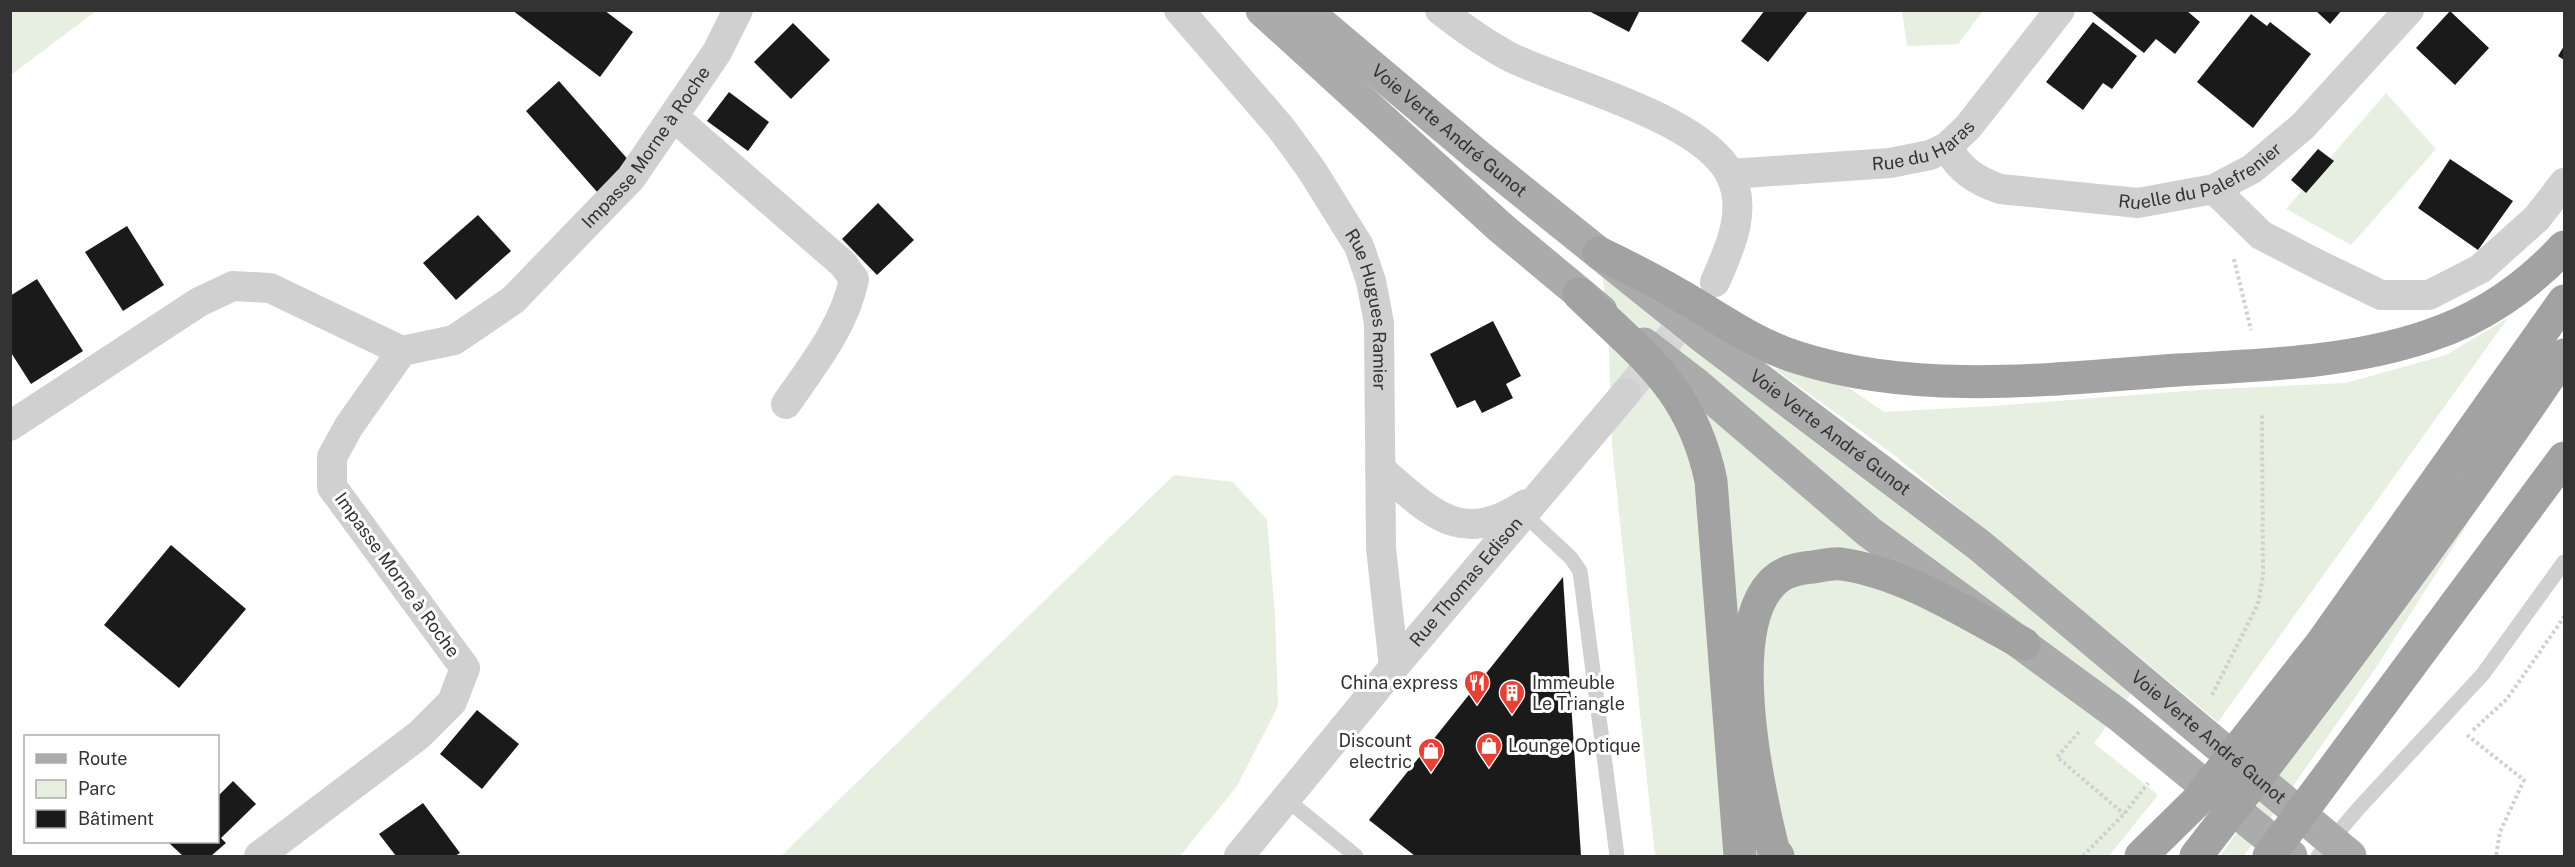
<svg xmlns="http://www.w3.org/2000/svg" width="2575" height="867" font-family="'Public Sans',sans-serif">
	<rect width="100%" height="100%" fill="#fff"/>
	<g fill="#e7efe1">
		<path d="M11 10H96V11L11 75Z"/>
		<path d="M1902 11V10L1983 11 1958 44 1907 46Z"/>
		<path d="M2386 93 2436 149 2351 245 2286 209Z"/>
		<path d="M1599 253 2139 683 2094 743 2158 795 2109 856H1655L1612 446 1608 317Z"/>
		<path d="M2508 318 2218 722 1889 451 1773 368 1849 388 1884 412 1993 406 2198 390 2346 383 2446 355Z"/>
		<path d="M1174 475 1233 482 1267 520 1275 614 1278 706 1237 786 1180 856H781Z"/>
		<path d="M2471 519 2375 669 2244 856H2220L2404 602Z"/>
	</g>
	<g fill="#1a1a1a">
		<path d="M512 10H604L633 32 600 77Z"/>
		<path d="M1587 10H1640L1629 32Z"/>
		<path d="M1765 10H1809L1768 62 1741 41Z"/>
		<path d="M2089 10H2186L2200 22 2175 54 2156 39 2144 53Z"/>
		<path d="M2315 10H2342L2330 24Z"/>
		<path d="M2450 11 2489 48 2455 85 2416 48Z"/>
		<path d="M2251 14 2267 26 2270 22 2311 54 2253 128 2197 82Z"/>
		<path d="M2093 22 2137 56 2112 89 2103 83 2083 110 2046 82Z"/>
		<path d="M793 23 830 60 791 99 754 62Z"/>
		<path d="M2564 46V60L2558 56Z"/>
		<path d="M559 81 631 163 598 193 526 111Z"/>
		<path d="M729 92 769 122 748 151 707 121Z"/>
		<path d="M2318 149 2334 161 2306 193 2291 180Z"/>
		<path d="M2450 159 2513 201 2478 250 2418 208Z"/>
		<path d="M878 203 914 240 877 275 842 239Z"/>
		<path d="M478 215 511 251 456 300 423 263Z"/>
		<path d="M127 226 164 285 123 311 85 252Z"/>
		<path d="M37 279 83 351 31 384 10 351V296Z"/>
		<path d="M1493 321 1521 376 1506 384 1513 398 1482 413 1475 400 1457 408 1430 354Z"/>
		<path d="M171 545 246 609 179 688 104 625Z"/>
		<path d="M1563 577 1581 856H1415L1369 820Z"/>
		<path d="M477 710 519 744 482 789 440 754Z"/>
		<path d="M233 781 256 804 221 838 226 843 211 856H183L169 843 171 842H218V796Z"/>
		<path d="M423 803 460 853 455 856H396L379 834Z"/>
	</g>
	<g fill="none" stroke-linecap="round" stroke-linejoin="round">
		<path stroke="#d6d6d6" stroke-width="30" stroke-dasharray="30 15" stroke-linecap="butt" d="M1626 393 1698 303"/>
		<g stroke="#d0d0d0" stroke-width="4" stroke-dasharray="3 3" stroke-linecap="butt">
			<path d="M2234 259 2251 330"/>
			<path d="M2212 695 2258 604 2263 576 2262 415"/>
			<path d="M2473 730 2507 699 2564 617"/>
			<path d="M2079 732 2057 757 2124 814"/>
			<path d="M2467 735 2524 780 2500 832 2496 856"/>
			<path d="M2083 856 2124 814 2148 783"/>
		</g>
		<g stroke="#d0d0d0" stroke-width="15">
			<path d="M1524 514 1571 558 1580 571 1617 856"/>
			<path d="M1286 799 1356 856"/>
			<path d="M2318 856 2358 809 2483 674 2564 562"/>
		</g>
		<g stroke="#d0d0d0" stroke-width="30">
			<path id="s1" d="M1179 10 1281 128 1311 169 1359 246 1371 281 1379 323 1381 548 1394 667"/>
			<path d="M1440 10C1463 28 1487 45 1512 58 1569 85 1701 118 1730 174 1748 210 1730 248 1715 282"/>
			<path d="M675 118 843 264 854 279C845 325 813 365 786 404"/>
			<path id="s2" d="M1947 147C1960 170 1975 180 2000 189L2138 203 2214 189 2252 169 2303 126 2409 10"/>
			<path id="s3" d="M1730 174 1890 163 1930 155 1947 147 1968 127 2060 10"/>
			<path d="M2214 189 2261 235 2319 265 2381 295H2429L2480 269 2537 218 2564 183"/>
			<path d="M10 426 199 302 233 286 270 288 402 351"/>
			<path d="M1380 469C1431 512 1460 548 1526 504"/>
			<path id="s4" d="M259 856 419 735 452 702 465 668 332 487V457L349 426 402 351 454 340 513 300 631 178 717 52 738 10"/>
			<path id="s5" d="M1239 856 1394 667 1626 393"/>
		</g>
		<g stroke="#ababab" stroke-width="33">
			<path d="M1262 10 1500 227 1601 311"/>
			<path id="s6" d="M1305 10 1477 155 1702 336 1979 545 2350 856"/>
			<path d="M1644 344 1696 384 1869 532 2120 716 2291 856"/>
		</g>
		<g stroke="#a2a2a2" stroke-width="33">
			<path d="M1599 253C1635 270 1669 288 1703 309 1734 328 1763 347 1799 358 1919 396 2055 379 2178 370 2261 365 2349 363 2428 336 2480 319 2527 287 2564 247"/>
			<path d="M1579 294C1643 356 1692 389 1711 481L1740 856"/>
			<path d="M1778 856 1773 849C1758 788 1724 633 1772 583 1783 571 1798 568 1813 567 1822 566 1832 563 1841 564 1906 573 1967 614 2024 644"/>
			<path d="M2141 856 2197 801 2321 644 2564 301"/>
			<path d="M2196 856C2323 693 2448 527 2564 355"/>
			<path d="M2269 856 2564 458"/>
		</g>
	</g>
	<defs>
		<symbol id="restaurant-pin" viewBox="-11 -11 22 30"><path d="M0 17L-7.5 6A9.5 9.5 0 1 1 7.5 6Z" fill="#eb3f33" stroke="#fff"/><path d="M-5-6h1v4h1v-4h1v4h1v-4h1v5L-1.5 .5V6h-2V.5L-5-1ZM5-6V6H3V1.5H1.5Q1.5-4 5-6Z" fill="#fff"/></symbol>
		<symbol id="building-pin" viewBox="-11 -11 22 30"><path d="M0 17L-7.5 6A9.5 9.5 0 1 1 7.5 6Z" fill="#eb3f33" stroke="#fff"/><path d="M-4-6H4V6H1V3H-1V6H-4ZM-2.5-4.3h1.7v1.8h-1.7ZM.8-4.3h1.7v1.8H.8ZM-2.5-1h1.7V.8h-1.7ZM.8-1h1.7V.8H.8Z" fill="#fff"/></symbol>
		<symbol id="shop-pin" viewBox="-11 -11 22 30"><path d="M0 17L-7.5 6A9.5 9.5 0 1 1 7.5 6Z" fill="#eb3f33" stroke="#fff"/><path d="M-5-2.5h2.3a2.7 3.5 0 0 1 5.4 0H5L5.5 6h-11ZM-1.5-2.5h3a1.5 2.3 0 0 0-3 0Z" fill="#fff"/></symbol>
	</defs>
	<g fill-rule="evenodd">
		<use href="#restaurant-pin" x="1462" y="668" width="30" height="40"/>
		<use href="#building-pin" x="1497" y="678" width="30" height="40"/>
		<use href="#shop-pin" x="1474" y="731" width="30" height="40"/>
		<use href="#shop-pin" x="1416" y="736" width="30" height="40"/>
	</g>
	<g text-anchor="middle" stroke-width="6" stroke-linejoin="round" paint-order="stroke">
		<g font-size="18" fill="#333" stroke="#fff">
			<text dy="6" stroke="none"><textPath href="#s6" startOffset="188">Voie Verte André Gunot</textPath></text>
			<text dy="6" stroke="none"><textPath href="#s3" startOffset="198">Rue du Haras</textPath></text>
			<text dy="6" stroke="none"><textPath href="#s4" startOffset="993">Impasse Morne à Roche</textPath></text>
			<text dy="6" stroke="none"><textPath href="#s2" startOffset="276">Ruelle du Palefrenier</textPath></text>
			<text dy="6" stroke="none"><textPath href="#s1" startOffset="362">Rue Hugues Ramier</textPath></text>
			<text dy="6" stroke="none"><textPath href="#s6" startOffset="674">Voie Verte André Gunot</textPath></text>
			<text transform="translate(397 575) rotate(54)" y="6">Impasse Morne à Roche</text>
			<text dy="6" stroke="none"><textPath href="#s5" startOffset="356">Rue Thomas Edison</textPath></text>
			<text dy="6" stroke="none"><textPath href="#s6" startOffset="1160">Voie Verte André Gunot</textPath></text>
		</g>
		<g font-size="18" fill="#333" stroke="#fff" text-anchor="end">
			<text x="1458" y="689">China express</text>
			<text x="1532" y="689" text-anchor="start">Immeuble<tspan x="1532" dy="21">Le Triangle</tspan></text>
			<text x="1412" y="747">Discount<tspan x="1412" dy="21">electric</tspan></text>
			<text x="1508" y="752" text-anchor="start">Lounge Optique</text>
		</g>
	</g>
	<rect width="2575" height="867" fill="none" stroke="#333333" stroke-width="24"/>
	<rect x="24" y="735" width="195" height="108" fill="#ffffff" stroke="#adadad" stroke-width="1.5"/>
	<rect x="36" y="754" width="30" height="9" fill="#ababab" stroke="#adadad" stroke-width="1.5"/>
	<text x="78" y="765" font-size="18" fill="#333333">Route</text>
	<rect x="36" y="780" width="30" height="18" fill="#e7efe1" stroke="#adadad" stroke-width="1.5"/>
	<text x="78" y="795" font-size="18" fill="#333333">Parc</text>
	<rect x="36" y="810" width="30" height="18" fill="#1a1a1a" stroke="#adadad" stroke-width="1.5"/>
	<text x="78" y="825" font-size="18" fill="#333333">Bâtiment</text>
</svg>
